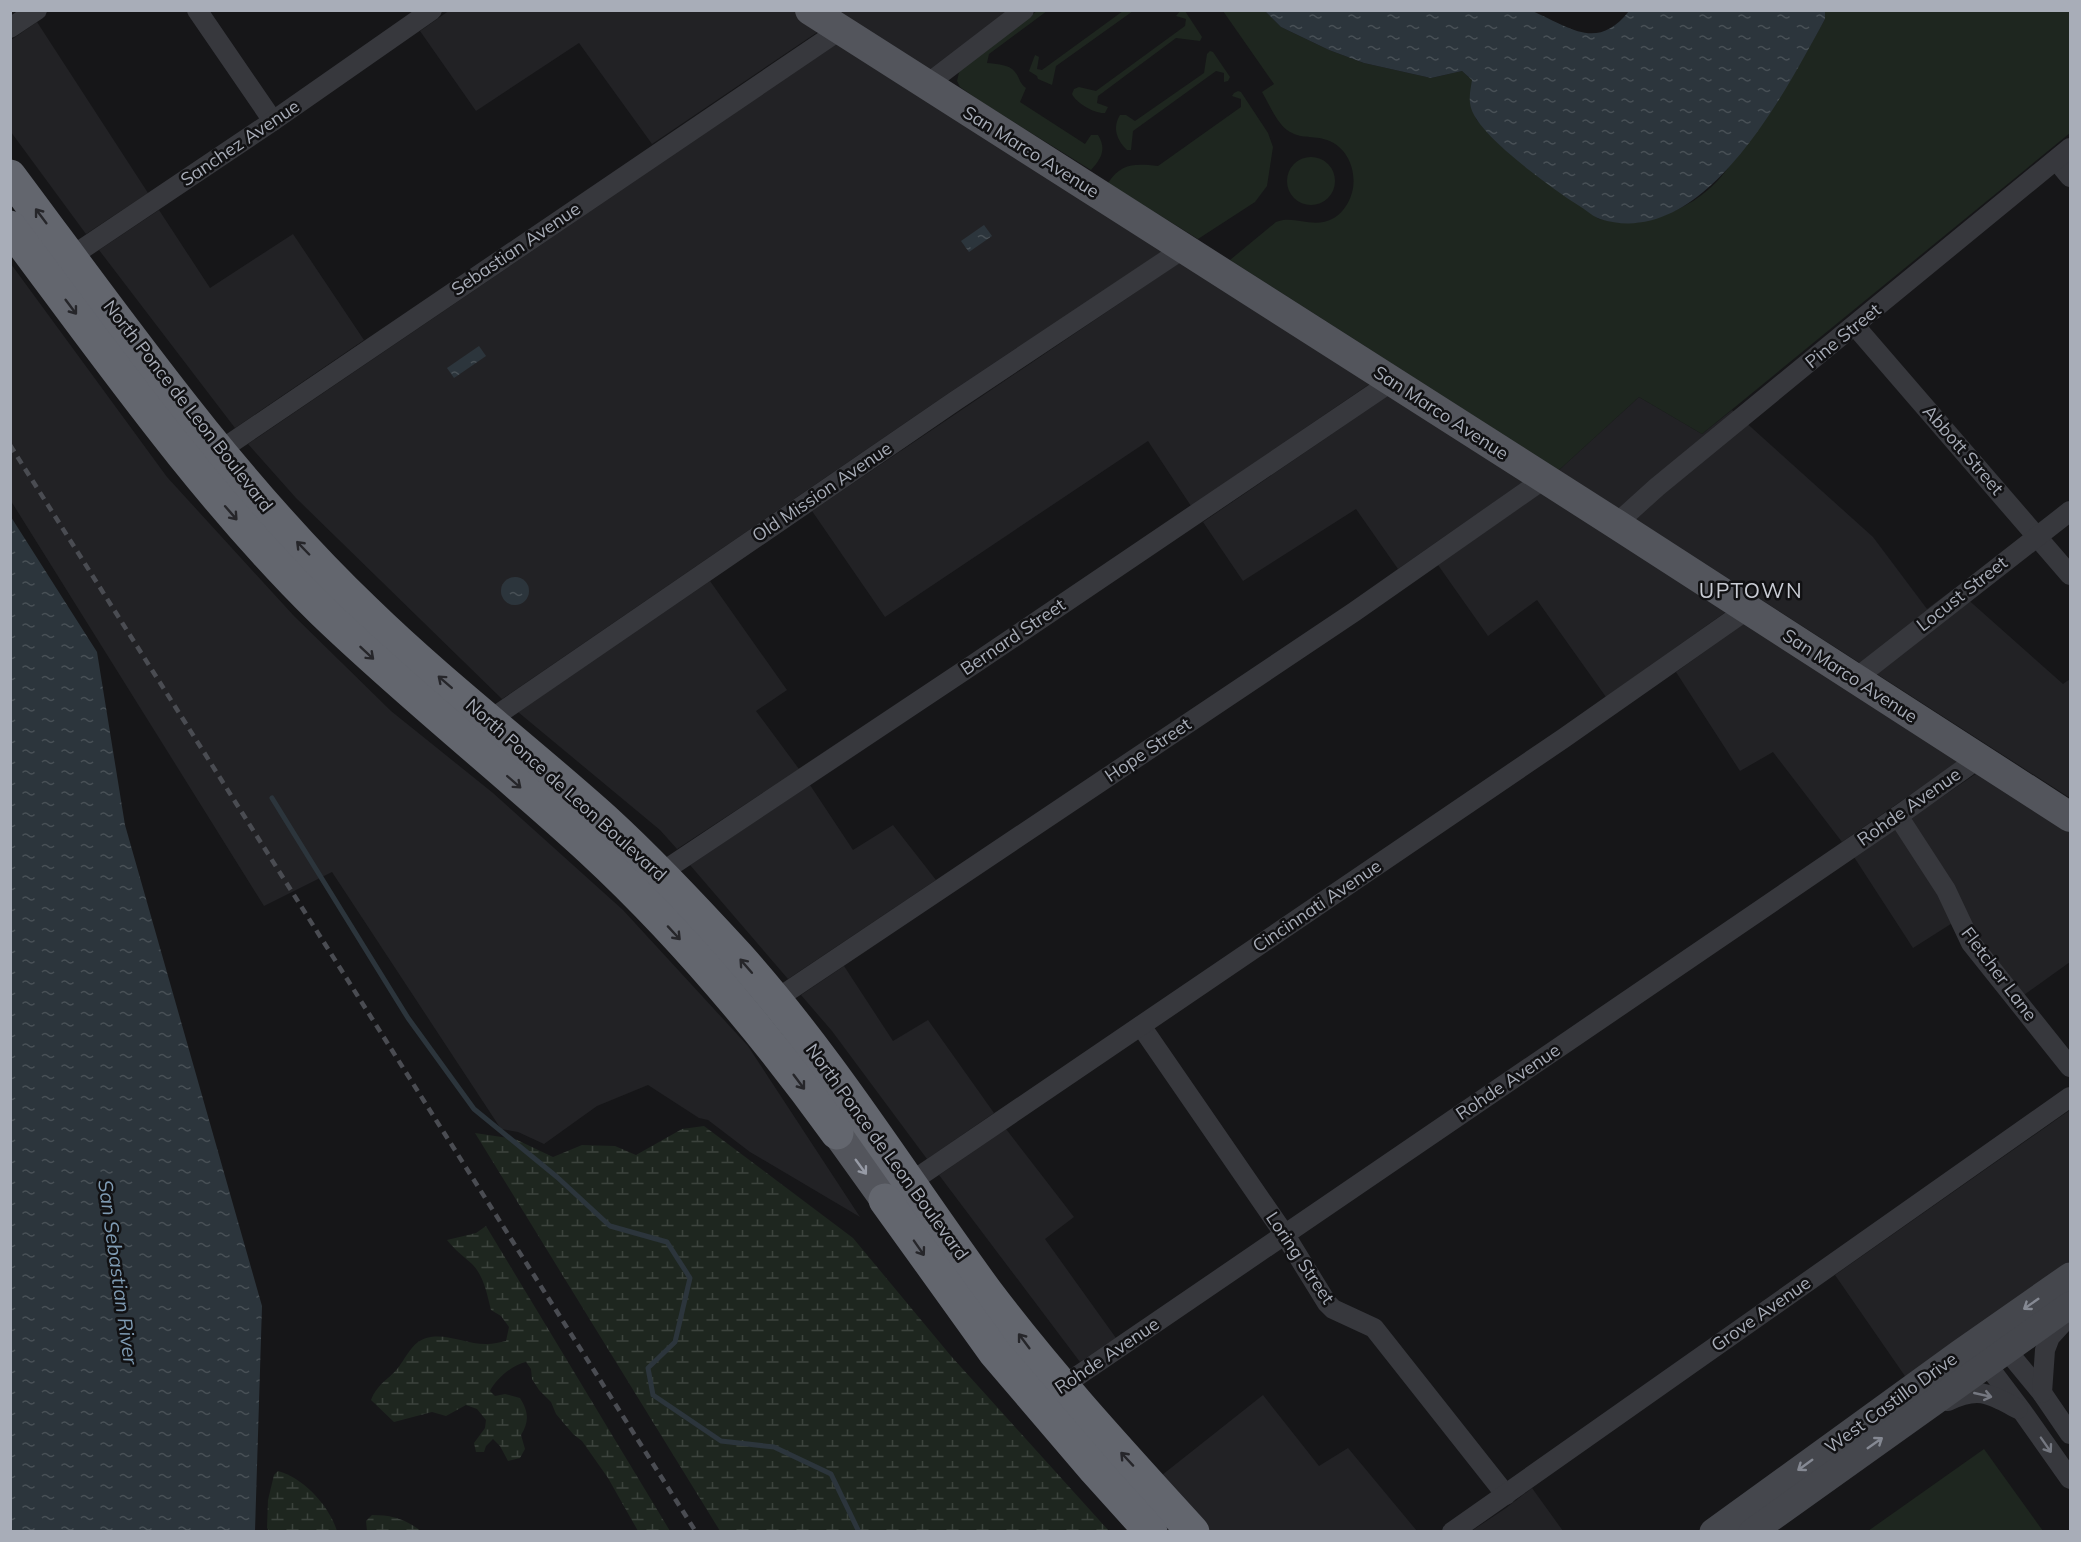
<svg xmlns="http://www.w3.org/2000/svg" width="2081" height="1542" font-family="Mulish,sans-serif">
	<defs>
		<pattern id="wetland-marsh" width="20" height="14" patternUnits="userSpaceOnUse" patternTransform="scale(1.5)"><rect width="20" height="14" fill="#1e261f"/><path d="M1 5h8M5 5V1M11 12h8M15 12V8" fill="none" stroke="#3c433d"/></pattern>
		<pattern id="water-ripples" width="26" height="14" patternUnits="userSpaceOnUse" patternTransform="scale(1.5)"><rect width="26" height="14" fill="#2c353c"/><path d="M2 4q2-2 4 0t4 0M15 11q2-2 4 0t4 0" fill="none" stroke="#485056"/></pattern>
	</defs>
	<rect width="100%" height="100%" fill="#161618"/>
	<g fill="#222225">
		<path d="M450 10 794 11 822 29 652 144 579 43 476 111 420 31Z"/>
		<path d="M827 11H1007L925 73Z"/>
		<path d="M37 22 148 193 86 234 11 132V40Z"/>
		<path d="M841 41 1167 248 949 393 502 699 296 498 248 444Z"/>
		<path d="M159 210 210 288 293 234 364 340 235 428 99 250Z"/>
		<path d="M1185 259 1374 381 1191 506 1148 441 885 617 812 511Z"/>
		<path d="M11 264 167 477 294 616 391 711 493 793 623 910 748 1046 860 1217 750 1152 708 1120 699 1118 648 1085 597 1106 544 1144 518 1132 501 1129 332 872 264 906 11 501Z"/>
		<path d="M1392 393 1527 479 1398 569 1356 509 1243 581 1203 522Z"/>
		<path d="M1639 397 1702 434 1732 410 1873 537 1927 609 1955 588 2063 684 2070 679V798L1559 470Z"/>
		<path d="M1545 490 1730 609 1606 697 1537 600 1488 636 1438 565Z"/>
		<path d="M710 581 787 690 756 711 799 769 677 849 660 830 518 712Z"/>
		<path d="M1749 620 1962 759 1842 842 1773 752 1740 771 1676 672Z"/>
		<path d="M1980 771 2070 828V962L2010 1005 1954 922 1913 948 1854 857Z"/>
		<path d="M810 785 853 850 893 825 936 880 788 979 690 865Z"/>
		<path d="M844 966 893 1041 928 1020 994 1113 927 1159 832 1031 801 995Z"/>
		<path d="M2070 1110V1264L1907 1379 1835 1275Z"/>
		<path d="M1006 1129 1074 1217 1045 1239 1116 1338 1080 1362 939 1175Z"/>
		<path d="M1263 1395 1319 1466 1348 1448 1417 1531H1208L1157 1479Z"/>
		<path d="M1532 1488 1563 1531 1470 1532 1506 1508Z"/>
	</g>
	<g fill="#1e261f">
		<path d="M1181 10 1185 11 1202 37 1200 41 1176 38 1098 96 1097 103 1108 107 1105 113C1095 114 1076 103 1072 94L1074 89 1079 87 1096 91 1185 26 1186 19 1176 16Z"/>
		<path d="M1037 11H1047L989 54 987 63C996 64 1009 64 1015 72 1020 78 1019 83 1026 88L1020 102 1085 144 1091 135H1098C1107 149 1101 159 1091 170L980 101 960 87 957 81 960 68 965 62Z"/>
		<path d="M1123 11H1133L1056 66 1052 85 1038 79 1037 76 1029 71 1035 55 1039 57 1037 69 1042 70Z"/>
		<path d="M1223 11H1265L1281 27 1329 50 1364 63 1431 78 1462 71 1472 80 1476 119 1502 147 1599 219C1611 221 1627 225 1640 222 1664 217 1690 206 1709 189 1721 179 1729 166 1739 154 1772 112 1799 66 1825 19V11H2070V133L1702 434 1639 397 1559 470 1230 260 1276 222C1295 214 1312 230 1334 218 1344 212 1351 200 1353 188 1356 169 1347 147 1327 140 1313 135 1301 140 1287 130 1277 123 1269 104 1262 92L1274 84Z"/>
		<path d="M1210 51 1213 52 1230 77 1228 81 1224 82V73L1216 71 1133 131 1131 150H1127C1117 140 1112 128 1120 115H1126L1135 121 1204 73 1207 54Z"/>
		<path d="M1238 91 1241 92 1268 133 1273 147 1267 186 1255 202 1198 239 1108 183C1122 162 1136 164 1158 166L1241 107V99L1232 96 1234 93Z"/>
		<circle cx="1311" cy="181" r="24"/>
		<path d="M1984 1449 2043 1531H1868Z"/>
	</g>
	<g fill="url(#wetland-marsh)">
		<path d="M704 1126 853 1238 951 1356 1109 1531H720L475 1133 515 1139 553 1157 582 1145 615 1146 636 1155 682 1129Z"/>
		<path d="M486 1226 670 1531H638L608 1478 582 1441 573 1434 556 1414 551 1402 539 1390 532 1379 531 1369 526 1362C512 1365 496 1379 490 1391L495 1396 505 1394 520 1398C529 1412 529 1422 521 1435L525 1449 520 1458 508 1461 500 1446 493 1439 486 1446 484 1452H476L474 1443 485 1428 486 1420 477 1409 466 1405 446 1416 432 1412 394 1422 371 1400C379 1382 386 1382 398 1368 404 1360 410 1348 418 1342 438 1328 466 1345 487 1344 493 1344 500 1342 506 1341L509 1327 501 1316 491 1310C487 1294 484 1276 472 1264 463 1256 455 1250 447 1240L476 1233Z"/>
		<path d="M278 1471C304 1478 329 1506 337 1531H269L267 1528 268 1500 274 1475Z"/>
		<path d="M372 1515C392 1515 405 1519 421 1531H367L366 1521Z"/>
	</g>
	<g fill="url(#water-ripples)">
		<path d="M1265 11H1532C1570 27 1597 52 1629 11H1825V19C1785 92 1704 252 1600 219 1594 217 1587 211 1581 207 1563 196 1546 183 1529 170 1512 156 1472 125 1470 103 1469 95 1471 87 1472 80L1462 71 1431 78 1364 63 1329 50 1281 27Z"/>
		<path d="M984 225 992 236 969 252 961 241Z"/>
		<path d="M479 346 486 356 454 378 447 368Z"/>
		<path d="M11 517 97 652 125 825 262 1306 255 1531 36 1532 35 1530 11 1531Z"/>
		<circle cx="515" cy="591" r="14"/>
	</g>
	<g fill="none" stroke-linecap="round" stroke-linejoin="round">
		<path stroke="#2c353c" stroke-width="5" d="M272 798 408 1018 474 1109 557 1177 610 1226 667 1242 690 1278 675 1342 648 1368 653 1395 721 1441 774 1447 831 1474 859 1532"/>
		<g stroke="#37383d" stroke-width="20">
			<path d="M197 10 273 121"/>
			<path d="M10 28 37 10"/>
			<path d="M926 85 1024 10"/>
			<path d="M2056 160 2070 177"/>
			<path d="M63 262 273 121 432 10"/>
			<path d="M1855 326 2070 575"/>
			<path d="M212 456 840 30"/>
			<path d="M1616 524 1657 487 2070 148"/>
			<path d="M1855 679 2070 511"/>
			<path d="M481 726 955 401 1183 249"/>
			<path d="M1898 816 1946 890 1971 943 2070 1067"/>
			<path d="M653 878 974 664 1391 382"/>
			<path d="M766 1006 1354 612 1544 479"/>
			<path d="M1141 1026 1285 1235 1327 1303 1333 1309 1374 1328 1506 1495"/>
			<path d="M902 1188 1564 738 1748 609"/>
			<path d="M1999 1341 2042 1393 2070 1434"/>
			<path d="M1979 1354 2022 1411 2070 1479"/>
			<path d="M1054 1392 1898 816 1979 758"/>
			<path d="M2042 1393 2045 1350 2050 1337 2070 1315"/>
			<path d="M1948 1401C1979 1386 1990 1394 2018 1409"/>
			<path d="M1452 1532 2070 1097"/>
		</g>
		<g stroke="#45474d" stroke-width="27">
			<path d="M1713 1532 1960 1353 2070 1276"/>
			<path d="M1752 1532 2070 1305"/>
		</g>
		<g stroke="#53555c" stroke-width="30">
			<path d="M810 10 1616 524 2070 817"/>
			<path d="M837 1133 885 1200"/>
		</g>
		<g stroke="#63666e" stroke-width="33">
			<path d="M10 176C122 326 230 481 366 611 442 685 526 749 605 820 652 863 695 909 738 956 831 1060 904 1179 986 1291 1050 1376 1121 1453 1193 1532"/>
			<path d="M10 227C109 359 204 495 322 611 408 694 502 768 590 849 683 935 763 1031 837 1133"/>
			<path d="M885 1200 995 1353 1095 1470 1151 1532"/>
		</g>
		<path stroke="#4a4c52" stroke-width="4.5" stroke-dasharray="8 6" stroke-linecap="butt" d="M10 445 696 1532"/>
	</g>
	<defs><path id="oneway-shaft" d="M-6 0H5M1.5-3L5.5 0L1.5 3" fill="none" stroke-width="1.6" stroke-linecap="round" stroke-linejoin="round" transform="scale(1.5)"/></defs>
	<g stroke="#26262a">
		<use href="#oneway-shaft" transform="translate(41 216) rotate(-127)"/>
		<use href="#oneway-shaft" transform="translate(71 307) rotate(53)"/>
		<use href="#oneway-shaft" transform="translate(231 513) rotate(49)"/>
		<use href="#oneway-shaft" transform="translate(303 548) rotate(-134)"/>
		<use href="#oneway-shaft" transform="translate(367 653) rotate(43)"/>
		<use href="#oneway-shaft" transform="translate(445 682) rotate(-139)"/>
		<use href="#oneway-shaft" transform="translate(514 782) rotate(41)"/>
		<use href="#oneway-shaft" transform="translate(674 933) rotate(47)"/>
		<use href="#oneway-shaft" transform="translate(746 966) rotate(-131)"/>
		<use href="#oneway-shaft" transform="translate(799 1082) rotate(53)"/>
		<use href="#oneway-shaft" transform="translate(919 1248) rotate(55)"/>
		<use href="#oneway-shaft" transform="translate(1024 1341) rotate(-127)"/>
		<use href="#oneway-shaft" transform="translate(1127 1459) rotate(-133)"/>
	</g>
	<use stroke="#979ba6" href="#oneway-shaft" transform="translate(861 1167) rotate(54)"/>
	<g stroke="#858993">
		<use href="#oneway-shaft" transform="translate(2031 1304) rotate(145)"/>
		<use href="#oneway-shaft" transform="translate(1875 1443) rotate(-35)"/>
		<use href="#oneway-shaft" transform="translate(1805 1465) rotate(144)"/>
	</g>
	<g stroke="#757881">
		<use href="#oneway-shaft" transform="translate(1983 1395) rotate(13)"/>
		<use href="#oneway-shaft" transform="translate(2046 1445) rotate(55)"/>
	</g>
	<g text-anchor="middle" stroke-width="5" stroke-linejoin="round" paint-order="stroke">
		<g font-size="18" fill="#a8adb8" stroke="#111113">
			<text transform="translate(240 143) rotate(-34)" y="6">Sanchez Avenue</text>
			<text transform="translate(1031 152) rotate(32)" y="6">San Marco Avenue</text>
			<text transform="translate(516 249) rotate(-34)" y="6">Sebastian Avenue</text>
			<text transform="translate(1843 336) rotate(-39)" y="6">Pine Street</text>
			<text transform="translate(188 406) rotate(52)" y="6">North Ponce de Leon Boulevard</text>
			<text transform="translate(1441 413) rotate(33)" y="6">San Marco Avenue</text>
			<text transform="translate(1963 450) rotate(49)" y="6">Abbott Street</text>
			<text transform="translate(822 492) rotate(-34)" y="6">Old Mission Avenue</text>
			<text transform="translate(1962 594) rotate(-38)" y="6">Locust Street</text>
			<text transform="translate(1013 637) rotate(-34)" y="6">Bernard Street</text>
			<text transform="translate(1850 676) rotate(33)" y="6">San Marco Avenue</text>
			<text transform="translate(1148 750) rotate(-34)" y="6">Hope Street</text>
			<text transform="translate(566 790) rotate(42)" y="6">North Ponce de Leon Boulevard</text>
			<text transform="translate(1909 807) rotate(-35)" y="6">Rohde Avenue</text>
			<text transform="translate(1317 906) rotate(-34)" y="6">Cincinnati Avenue</text>
			<text transform="translate(1999 974) rotate(53)" y="6">Fletcher Lane</text>
			<text transform="translate(1508 1082) rotate(-34)" y="6">Rohde Avenue</text>
			<text transform="translate(887 1152) rotate(54)" y="6">North Ponce de Leon Boulevard</text>
			<text transform="translate(1300 1258) rotate(56)" y="6">Loring Street</text>
			<text transform="translate(1761 1314) rotate(-35)" y="6">Grove Avenue</text>
			<text transform="translate(1107 1356) rotate(-34)" y="6">Rohde Avenue</text>
			<text transform="translate(1891 1403) rotate(-36)" y="6">West Castillo Drive</text>
		</g>
		<g font-size="20" font-style="italic" fill="#7f9bb3" stroke="#111113">
			<text transform="translate(118 1272) rotate(82)" y="7">San Sebastian River</text>
		</g>
		<g font-size="21" letter-spacing="1.5" fill="#c9ccd4" stroke="#111113">
			<text x="1751" y="598">UPTOWN</text>
		</g>
	</g>
	<rect width="2081" height="1542" fill="none" stroke="#a8adb8" stroke-width="24"/>
</svg>
